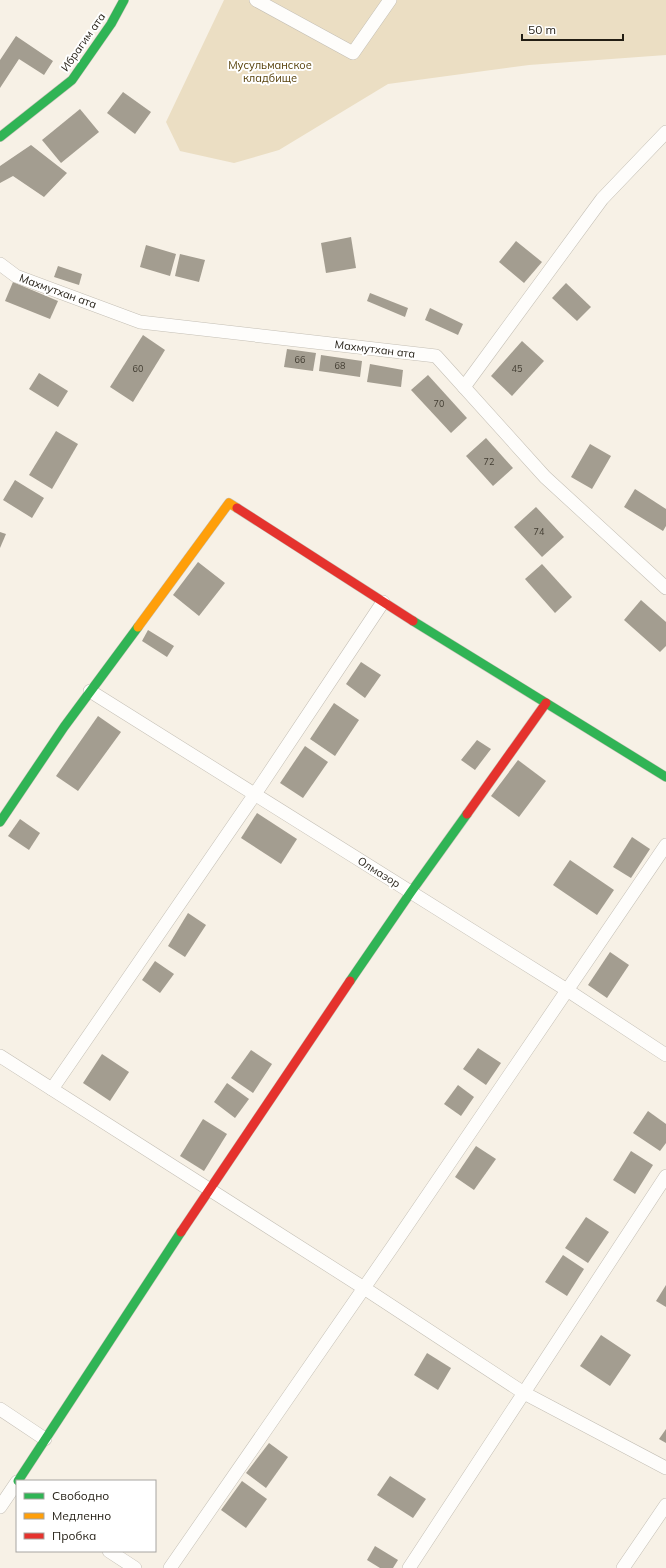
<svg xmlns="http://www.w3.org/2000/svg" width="666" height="1568" font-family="Mulish,sans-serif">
	<rect width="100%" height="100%" fill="#f7f1e6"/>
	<path fill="#ebdec3" d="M224 0H666V55L529 65 388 84 279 150 234 163 180 151 166 122Z"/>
	<g fill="#a39d90">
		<path d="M16 36 53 61 44 75 19 59 0 88V60Z"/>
		<path d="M123 92 151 112 135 134 107 113Z"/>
		<path d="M80 109 99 132 61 163 42 140Z"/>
		<path d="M31 145 67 173 44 197 13 176 0 183V166Z"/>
		<path d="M351 237 356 268 326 273 321 243Z"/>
		<path d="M516 241 542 262 524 283 499 262Z"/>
		<path d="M146 245 176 254 170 276 140 267Z"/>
		<path d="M180 254 205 260 199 282 175 276Z"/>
		<path d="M58 266 82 274 79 285 54 277Z"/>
		<path d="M13 282 58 301 50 319 5 301Z"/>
		<path d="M566 283 591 307 577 321 552 298Z"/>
		<path d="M370 293 408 308 405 317 367 301Z"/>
		<path d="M430 308 463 324 458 335 425 320Z"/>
		<path d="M143 335 165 350 133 402 110 387Z"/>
		<path d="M522 341 544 361 512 396 491 376Z"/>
		<path d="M287 349 316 353 313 371 284 367Z"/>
		<path d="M321 355 362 361 360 377 319 371Z"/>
		<path d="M370 364 403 370 401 387 367 382Z"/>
		<path d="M39 373 68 391 58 407 29 389Z"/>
		<path d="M428 375 467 418 451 433 411 390Z"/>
		<path d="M56 431 78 444 52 489 29 475Z"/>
		<path d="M486 438 513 468 493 486 466 456Z"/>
		<path d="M590 444 611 456 592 489 571 477Z"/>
		<path d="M15 480 44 498 32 518 3 500Z"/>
		<path d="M635 489 666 509V526L663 531 624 507Z"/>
		<path d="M536 507 564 537 542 557 514 527Z"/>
		<path d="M0 532 6 534 0 548Z"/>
		<path d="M198 562 225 583 199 616 173 595Z"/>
		<path d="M542 564 572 597 555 613 525 579Z"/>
		<path d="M641 600 666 622V646L660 652 624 620Z"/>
		<path d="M148 630 174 646 167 657 142 641Z"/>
		<path d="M361 662 381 675 365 698 346 684Z"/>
		<path d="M334 703 359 720 335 756 310 739Z"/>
		<path d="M98 716 121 732 78 791 56 776Z"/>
		<path d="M477 740 491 749 475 770 461 760Z"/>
		<path d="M305 746 328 762 303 798 280 783Z"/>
		<path d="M518 760 546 781 519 817 491 796Z"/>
		<path d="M257 813 297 839 281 864 241 838Z"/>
		<path d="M20 819 40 833 29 850 8 836Z"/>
		<path d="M632 837 650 849 631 878 613 867Z"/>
		<path d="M570 860 614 890 597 915 553 885Z"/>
		<path d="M188 913 206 925 185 957 168 946Z"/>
		<path d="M610 952 629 965 607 998 588 985Z"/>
		<path d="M155 961 174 974 160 993 142 980Z"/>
		<path d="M478 1048 501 1063 486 1085 463 1069Z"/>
		<path d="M251 1050 272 1064 253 1093 231 1078Z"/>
		<path d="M102 1054 129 1072 110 1101 83 1083Z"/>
		<path d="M227 1083 249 1099 235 1118 214 1102Z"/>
		<path d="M458 1085 474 1097 461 1116 444 1104Z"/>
		<path d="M648 1111 666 1124V1143L660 1151 633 1133Z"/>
		<path d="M203 1119 227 1134 204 1171 180 1156Z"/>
		<path d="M476 1146 496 1159 474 1190 455 1177Z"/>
		<path d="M631 1151 653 1165 635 1194 613 1180Z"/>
		<path d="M586 1217 609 1232 588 1263 565 1248Z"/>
		<path d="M563 1255 584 1269 567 1296 545 1282Z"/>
		<path d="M666 1285V1307L656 1301Z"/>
		<path d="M601 1335 631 1355 610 1386 580 1366Z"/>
		<path d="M427 1353 451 1368 438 1390 414 1375Z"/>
		<path d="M666 1429V1443L659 1439Z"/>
		<path d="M269 1443 288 1457 266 1488 246 1473Z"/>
		<path d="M390 1476 426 1499 413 1518 377 1495Z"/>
		<path d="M242 1481 267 1499 246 1528 221 1510Z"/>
		<path d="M375 1546 398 1560 393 1568H380L367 1560Z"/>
	</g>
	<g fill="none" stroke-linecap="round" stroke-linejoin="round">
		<defs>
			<g id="street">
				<path d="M256 0 353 53 390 0"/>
				<path d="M0 264 16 276 140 322 436 356 545 477 666 588"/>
				<path d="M464 387 602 199 666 132"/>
				<path d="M90 691 567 990 666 1055"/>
				<path d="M0 1056 364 1288 524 1393 666 1468"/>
				<path d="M52 1089 255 794 383 602"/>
				<path d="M0 1409 45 1439"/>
				<path d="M0 1507 17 1482"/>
				<path d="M109 1551 135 1568"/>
				<path d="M170 1568 393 1246 666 845"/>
				<path d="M409 1568 666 1176"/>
				<path d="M623 1568 666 1505"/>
			</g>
			<g id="fast">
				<path d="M0 137 72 80 111 24 124 0"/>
				<path d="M413 621 666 777"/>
				<path d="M0 822 64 727 138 627"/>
				<path d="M350 981 411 892 467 814"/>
				<path d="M18 1481 181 1232"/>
			</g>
			<path id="slow" d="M138 627 229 503 237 508"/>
			<g id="jam">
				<path d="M237 508 413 621"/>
				<path d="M467 814 546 703"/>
				<path d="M181 1232 350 981"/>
			</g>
		</defs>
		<use href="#street" stroke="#c4bfb5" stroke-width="14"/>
		<use href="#fast" stroke="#c4bfb5" stroke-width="10"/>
		<use href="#slow" stroke="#c4bfb5" stroke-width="10"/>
		<use href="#jam" stroke="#c4bfb5" stroke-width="10"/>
		<use href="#street" stroke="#fefdfb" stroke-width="13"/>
		<use href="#fast" stroke="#30b455" stroke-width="9"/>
		<use href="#slow" stroke="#ff9f0a" stroke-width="9"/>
		<use href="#jam" stroke="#e5322d" stroke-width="9"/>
	</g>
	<g text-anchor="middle" stroke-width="4" stroke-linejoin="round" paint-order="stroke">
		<g font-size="9" fill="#423d32">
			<text x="300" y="363">66</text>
			<text x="340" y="369">68</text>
			<text x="138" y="372">60</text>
			<text x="517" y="372">45</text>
			<text x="439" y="407">70</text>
			<text x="489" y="465">72</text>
			<text x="539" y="535">74</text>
		</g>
		<g font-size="11" fill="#221d13" stroke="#fff">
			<text transform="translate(83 42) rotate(-55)" y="4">Ибрагим ата</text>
			<text transform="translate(58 291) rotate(20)" y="4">Махмутхан ата</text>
			<text transform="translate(375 349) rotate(7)" y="4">Махмутхан ата</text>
			<text transform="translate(379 872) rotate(32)" y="4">Олмазор</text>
		</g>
		<g font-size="11" fill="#57410b" stroke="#fff">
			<text x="270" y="69">Мусульманское<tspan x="270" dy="13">кладбище</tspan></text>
		</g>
	</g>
	<rect x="16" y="1480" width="140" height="72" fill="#ffffff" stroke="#a7a5a1"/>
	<rect x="24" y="1493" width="20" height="6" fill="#30b455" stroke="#a7a5a1"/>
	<text x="52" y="1500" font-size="12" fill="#221d13">Свободно</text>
	<rect x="24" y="1513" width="20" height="6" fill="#ff9f0a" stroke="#a7a5a1"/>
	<text x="52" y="1520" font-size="12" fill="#221d13">Медленно</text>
	<rect x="24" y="1533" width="20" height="6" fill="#e5322d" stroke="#a7a5a1"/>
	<text x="52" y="1540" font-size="12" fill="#221d13">Пробка</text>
	<path d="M522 34v6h101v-6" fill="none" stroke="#221d13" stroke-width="2"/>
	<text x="528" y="34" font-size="12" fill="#221d13" stroke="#ffffff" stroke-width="3" paint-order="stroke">50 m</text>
</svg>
